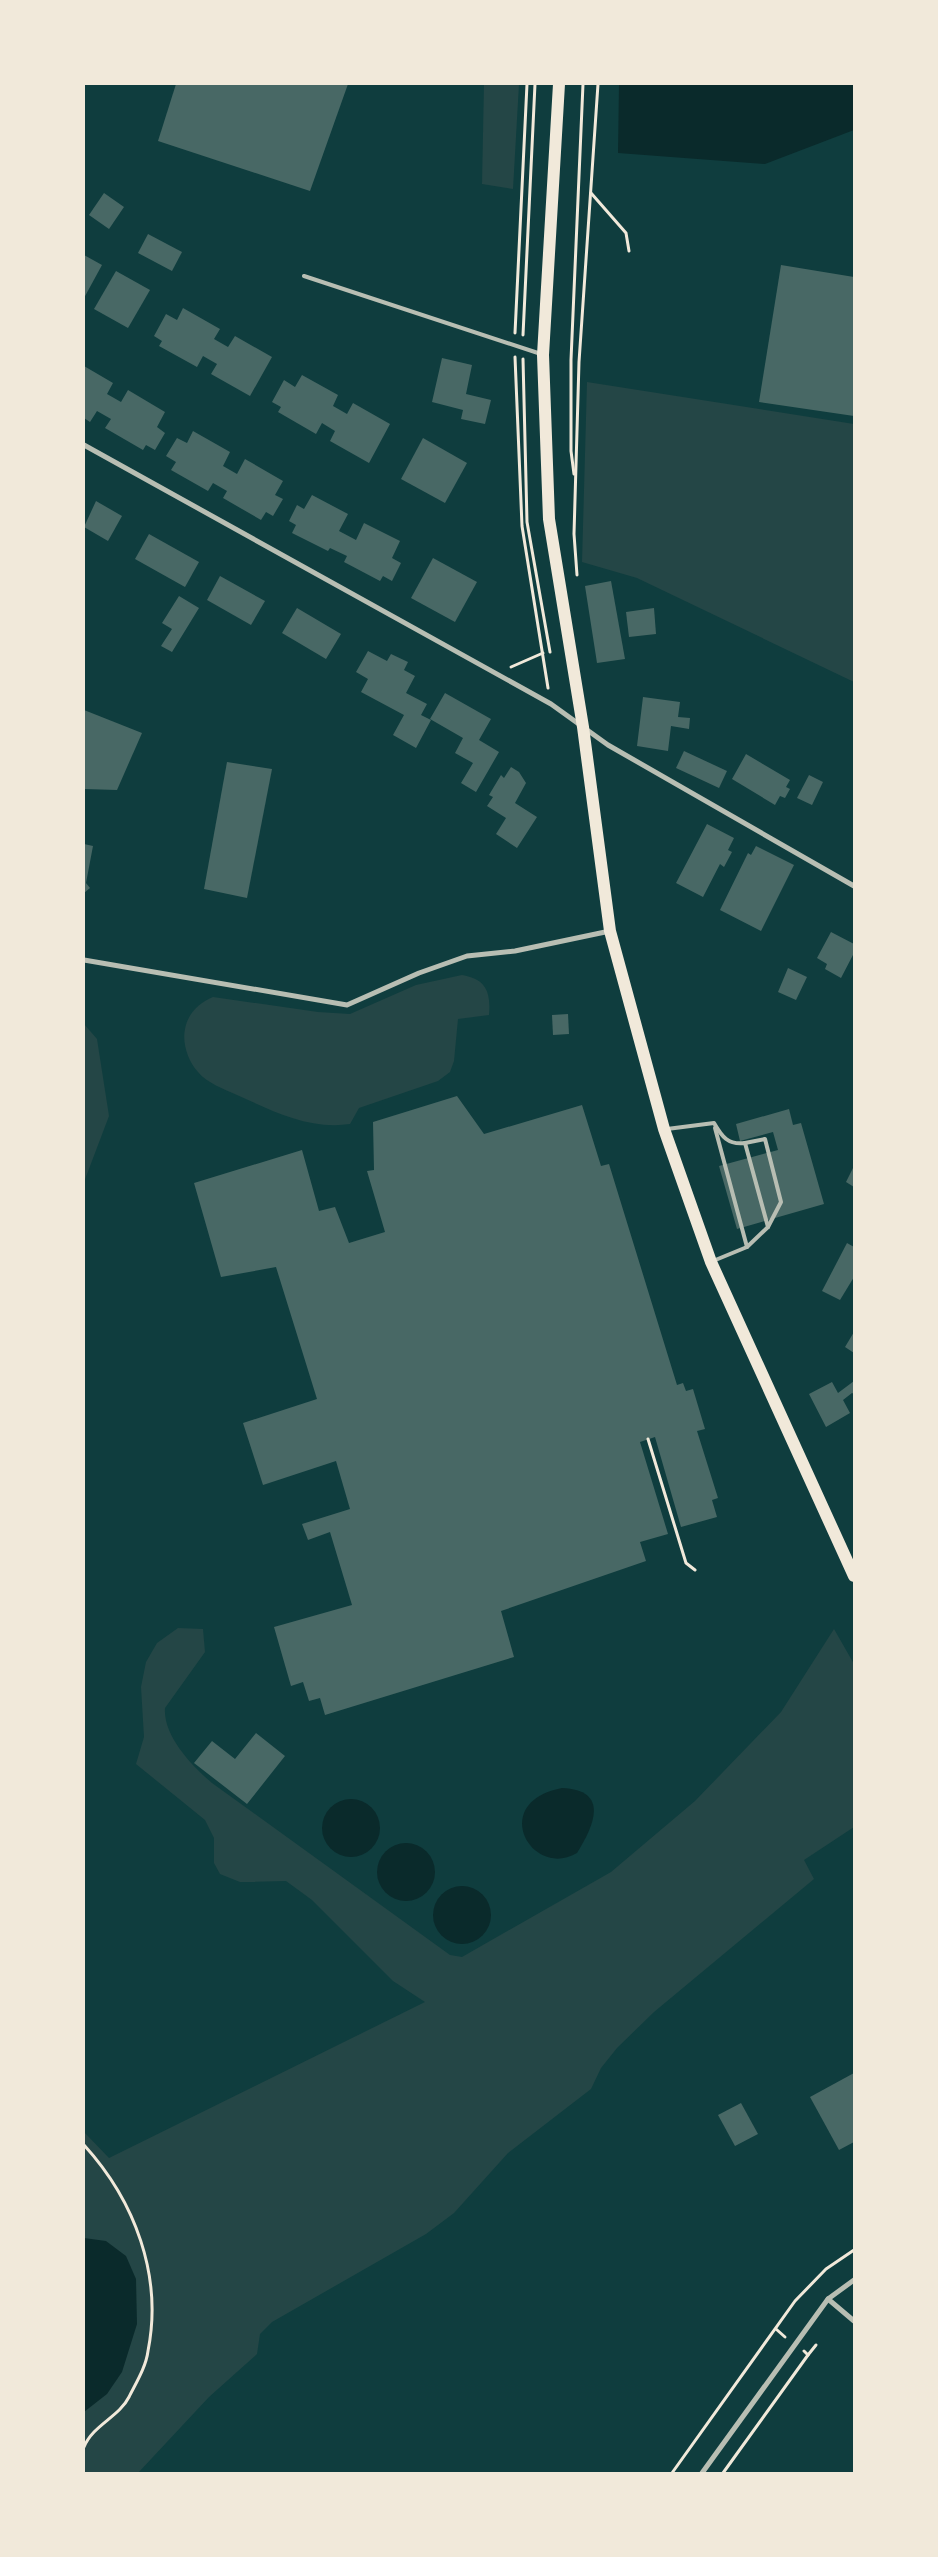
<svg xmlns="http://www.w3.org/2000/svg" width="938" height="2557" font-family="'Alegreya Sans',sans-serif">
	<rect width="100%" height="100%" fill="#0f3d3e"/>
	<g fill="#244646">
		<path d="M484 84H519L513 189 482 184Z"/>
		<path d="M587 382 854 424V682L637 578 582 562Z"/>
		<path d="M462 975C486 979 491 992 489 1015L458 1019 454 1061 450 1072 438 1081 359 1108 350 1124C309 1130 273 1111 237 1095 224 1089 207 1083 198 1072 188 1061 182 1043 185 1029 188 1013 199 1003 213 997L318 1012 350 1014 416 985Z"/>
		<path d="M84 1024 97 1039 109 1116 84 1182Z"/>
		<path d="M178 1628 203 1629 205 1652 165 1708C163 1736 192 1766 212 1783L450 1955 462 1957 611 1872 695 1801 781 1712 834 1629 854 1664V1827L804 1860 814 1879 654 2012 617 2048 601 2068 591 2089 508 2153 454 2213 426 2234 272 2322 260 2334 257 2354 209 2397 138 2473H84V2132L109 2158 425 2002 393 1981 312 1900 286 1881 240 1882 220 1874 214 1863V1838L205 1820 136 1764 144 1737 141 1687 146 1662 157 1643Z"/>
	</g>
	<g fill="#0a2a2b">
		<path d="M619 84H854V130L765 164 618 153Z"/>
		<path d="M562 1788C610 1790 594 1826 577 1853 531 1880 488 1802 562 1788Z"/>
		<circle cx="351" cy="1828" r="29"/>
		<circle cx="406" cy="1872" r="29"/>
		<circle cx="462" cy="1915" r="29"/>
		<path d="M84 2238 106 2241 126 2256 136 2279 137 2324 122 2372 107 2394 84 2412Z"/>
	</g>
	<g fill="#486865">
		<path d="M176 84H348L310 191 158 141Z"/>
		<path d="M104 193 124 207 109 229 89 215Z"/>
		<path d="M148 234 182 252 172 271 138 253Z"/>
		<path d="M84 255 102 265 84 298Z"/>
		<path d="M781 265 854 277V416L759 402Z"/>
		<path d="M116 271 150 290 128 328 94 309Z"/>
		<path d="M183 308 220 329 214 339 228 347 235 336 272 357 250 396 211 374 217 364 203 356 197 367 159 346 162 341 154 336 166 314 177 320Z"/>
		<path d="M442 358 472 365 466 394 491 400 485 424 461 419 463 410 432 402Z"/>
		<path d="M84 366 113 383 107 394 121 402 128 390 165 412 157 427 165 433 155 450 146 445 143 450 105 428 111 419 97 411 90 422 84 418Z"/>
		<path d="M302 375 338 395 333 406 347 414 353 403 390 424 369 463 330 441 335 431 322 423 316 434 278 412 281 407 272 402 284 380 295 387Z"/>
		<path d="M193 431 230 452 223 466 237 474 245 459 283 481 275 495 283 499 273 516 266 512 261 520 223 498 227 491 213 483 208 491 171 470 176 462 166 456 177 438 187 443Z"/>
		<path d="M423 438 467 463 445 503 401 479Z"/>
		<path d="M312 495 348 514 339 531 356 540 364 523 400 541 392 558 401 563 392 581 383 576 380 581 344 562 347 556 330 548 328 551 292 533 296 525 289 521 297 505 304 509Z"/>
		<path d="M96 501 122 516 108 541 84 527Z"/>
		<path d="M149 534 199 562 185 587 135 559Z"/>
		<path d="M433 558 477 582 455 622 411 598Z"/>
		<path d="M220 576 265 601 251 625 207 600Z"/>
		<path d="M611 581 625 659 597 663 585 586Z"/>
		<path d="M179 596 199 608 172 652 161 646 172 629 162 623Z"/>
		<path d="M297 608 341 634 326 659 282 633Z"/>
		<path d="M654 608 656 634 629 637 626 612Z"/>
		<path d="M368 651 387 661 391 654 408 662 404 670 415 676 406 693 427 704 421 715 431 720 416 748 393 735 404 715 361 692 368 679 356 672Z"/>
		<path d="M445 693 491 719 479 740 499 752 476 792 461 783 473 763 455 753 463 738 430 719Z"/>
		<path d="M643 697 680 702 678 717 690 718 689 729 671 726 668 751 637 746Z"/>
		<path d="M84 710 142 733 117 790 84 789Z"/>
		<path d="M684 751 727 771 719 788 676 768Z"/>
		<path d="M746 754 790 780 786 787 790 789 785 798 780 796 775 805 732 779Z"/>
		<path d="M227 762 272 769 247 898 204 889Z"/>
		<path d="M511 767 519 772 526 783 515 803 537 817 517 848 496 834 506 818 487 806 493 797 489 795 501 775 504 778Z"/>
		<path d="M809 775 823 782 812 805 797 798Z"/>
		<path d="M707 824 734 838 728 850 732 852 724 867 720 864 703 897 676 883Z"/>
		<path d="M84 844 93 846 86 883 90 888 84 893Z"/>
		<path d="M756 846 794 865 761 931 720 910 748 853 751 855Z"/>
		<path d="M831 932 854 944V953L841 978 825 969 827 964 817 958Z"/>
		<path d="M788 968 807 977 796 1000 778 992Z"/>
		<path d="M568 1014 569 1034 553 1035 552 1015Z"/>
		<path d="M457 1096 484 1134 582 1105 601 1166 609 1164 677 1385 683 1383 686 1391 693 1389 705 1429 697 1431 718 1498 712 1500 717 1517 681 1527 655 1437 640 1442 668 1534 640 1542 646 1561 501 1611 514 1657 325 1715 320 1698 309 1701 303 1682 291 1686 274 1627 352 1605 330 1532 308 1540 302 1524 350 1509 336 1461 263 1485 243 1423 317 1399 276 1267 221 1277 194 1183 302 1150 319 1211 335 1207 349 1243 385 1232 367 1171 374 1170 373 1122Z"/>
		<path d="M789 1109 793 1125 801 1123 824 1204 737 1229 719 1166 778 1150 773 1132 740 1141 736 1124Z"/>
		<path d="M854 1166V1187L846 1182Z"/>
		<path d="M847 1243 854 1247V1277L840 1300 822 1291Z"/>
		<path d="M854 1332V1353L845 1347Z"/>
		<path d="M854 1381V1394L852 1393 843 1400 850 1413 826 1427 809 1394 832 1382 838 1393Z"/>
		<path d="M256 1733 285 1756 247 1804 194 1763 212 1741 235 1759Z"/>
		<path d="M854 2073V2142L839 2150 810 2097Z"/>
		<path d="M741 2103 758 2134 735 2146 718 2115Z"/>
	</g>
	<g fill="none" stroke-linecap="round" stroke-linejoin="round">
		<g stroke="#f1e9da" stroke-width="3">
			<path d="M591 193 626 233 629 251"/>
			<path d="M515 333 527 84"/>
			<path d="M523 335 535 84"/>
			<path d="M515 357 522 526 548 688"/>
			<path d="M523 359 527 522 550 652"/>
			<path d="M574 474 571 451V360L583 84"/>
			<path d="M577 575 574 534 579 362 598 84"/>
			<path d="M511 667 543 653"/>
			<path d="M648 1439 686 1563 695 1570"/>
			<path d="M84 2145C135 2201 163 2276 148 2351 146 2367 136 2383 129 2397 119 2417 93 2425 84 2447"/>
			<path d="M776 2329 785 2337"/>
			<path d="M808 2355 816 2345"/>
			<path d="M672 2473 795 2301 826 2269 854 2250"/>
			<path d="M723 2473 808 2355 804 2351"/>
		</g>
		<g stroke="#b8beb3" stroke-width="4">
			<path d="M304 276 541 354"/>
			<path d="M715 1128 747 1247"/>
			<path d="M667 1129 714 1123C722 1137 728 1145 745 1143L768 1227 747 1247 713 1261"/>
			<path d="M745 1143 765 1139 781 1202 768 1227"/>
		</g>
		<g stroke="#b8beb3" stroke-width="5">
			<path d="M84 445 551 704 608 745 854 886"/>
			<path d="M84 960 347 1005 419 973 467 956 515 951 610 931"/>
			<path d="M828 2299 854 2321"/>
			<path d="M702 2473 828 2299 854 2280"/>
		</g>
		<path stroke="#f1e9da" stroke-width="12" d="M559 84 543 355 549 519 583 727 610 931 664 1129 711 1262 854 1576"/>
	</g>
	<rect width="938" height="2557" fill="none" stroke="#f1e9da" stroke-width="170"/>
</svg>
